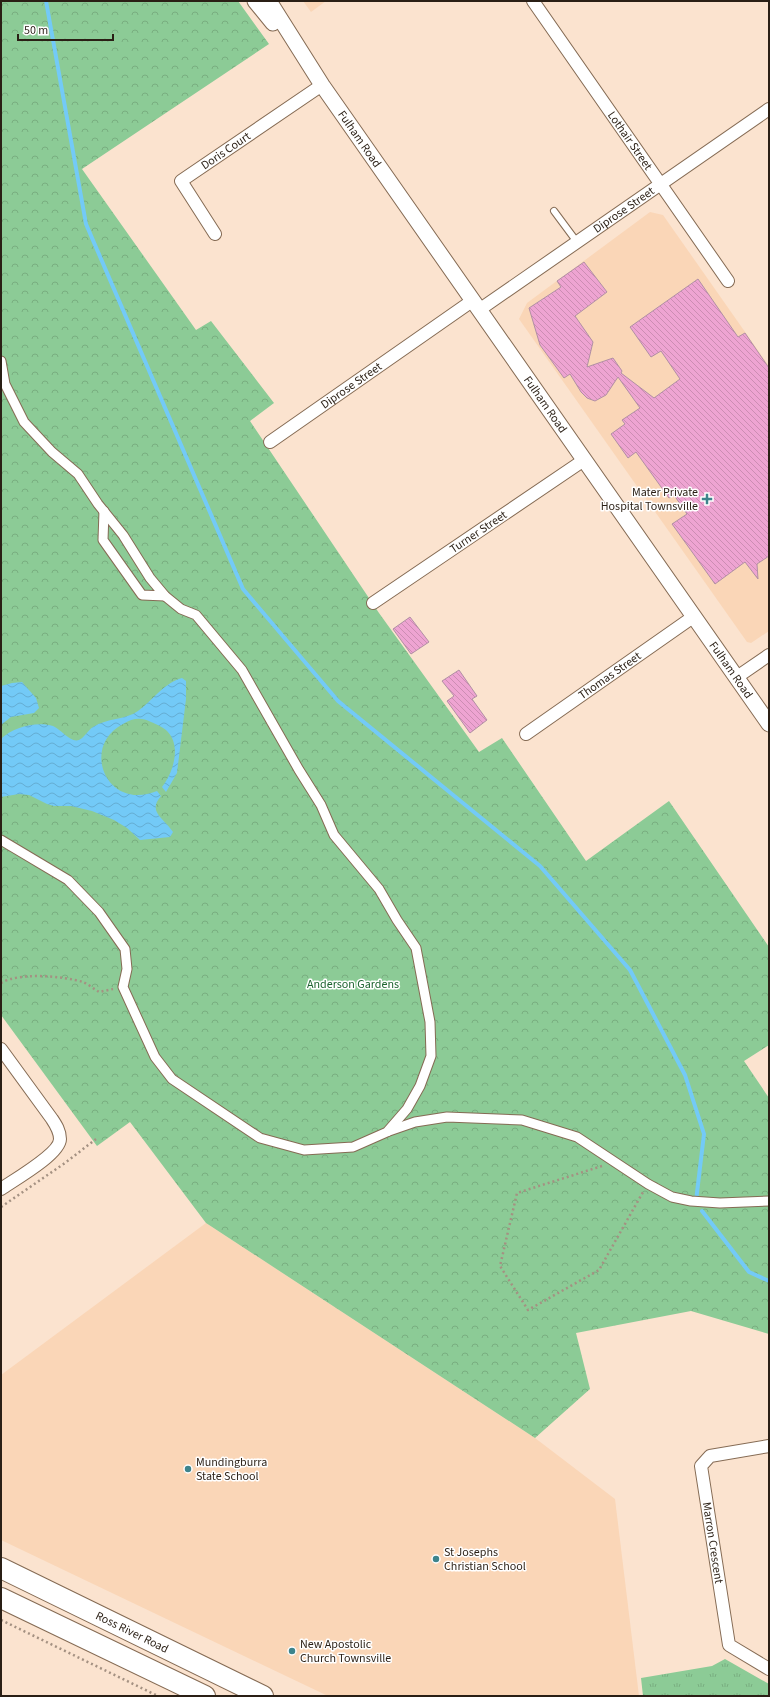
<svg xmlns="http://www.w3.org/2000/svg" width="770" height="1697" font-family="'Source Sans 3',sans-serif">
	<defs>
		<pattern id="grass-tufts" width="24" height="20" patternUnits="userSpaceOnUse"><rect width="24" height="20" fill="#8ccb96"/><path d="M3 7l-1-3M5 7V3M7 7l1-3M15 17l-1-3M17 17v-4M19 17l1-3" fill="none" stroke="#79ae80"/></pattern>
		<pattern id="park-crowns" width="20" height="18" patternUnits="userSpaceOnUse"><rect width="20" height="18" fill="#8ccb96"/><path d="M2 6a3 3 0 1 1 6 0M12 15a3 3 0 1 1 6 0" fill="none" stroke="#79ae80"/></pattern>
		<pattern id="water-waves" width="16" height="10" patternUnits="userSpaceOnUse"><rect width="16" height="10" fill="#73caf7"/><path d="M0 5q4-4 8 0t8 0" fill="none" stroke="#64add3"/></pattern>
		<pattern id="building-back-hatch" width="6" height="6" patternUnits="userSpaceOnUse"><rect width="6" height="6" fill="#eea4d2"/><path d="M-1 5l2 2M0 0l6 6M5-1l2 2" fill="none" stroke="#cc8db3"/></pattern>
	</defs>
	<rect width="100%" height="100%" fill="#fbe3cf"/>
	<g fill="#fad6b7">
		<path d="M303 1H326L311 12Z"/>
		<path d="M650 212 663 215 769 366V631L751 643 747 642 519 319 527 303Z"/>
		<path d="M206 1223 535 1438 615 1499 639 1696H328L1 1540V1375Z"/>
	</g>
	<path fill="url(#grass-tufts)" d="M725 1659 769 1684V1696H643L641 1678 712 1666Z"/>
	<path fill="url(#park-crowns)" d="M1 1H238L269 44 82 169 196 330 211 321 274 403 250 421 379 613 479 752 502 738 586 861 669 801 769 947V1045L744 1061 769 1098V1334L691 1311 576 1333 590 1389 535 1438 206 1223 130 1122 97 1146 1 1015Z"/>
	<g fill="url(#water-waves)">
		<path d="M182 678 186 681V699L177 773 166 792 162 787C173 773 182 746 167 731 163 727 156 724 151 722 141 717 133 718 123 724 80 746 106 812 157 791L161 796C147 812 164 818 173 832L170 837 140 840 127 828 114 820 92 811 71 806H54L47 804 29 795 19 794 1 797V739C13 727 37 721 53 726 61 729 70 743 79 740 85 737 88 730 93 727 107 718 125 720 138 711 152 701 165 682 182 678Z"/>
		<path d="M22 682 36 698 39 708 34 713 11 717 1 725V686L12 683Z"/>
	</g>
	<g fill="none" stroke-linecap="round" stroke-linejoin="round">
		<g stroke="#73caf7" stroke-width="4">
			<path d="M46 1 86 224 243 589 338 701 540 866 630 970 685 1075 704 1134 696 1201"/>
			<path d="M702 1211 749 1272 769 1281"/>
		</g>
	</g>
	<g fill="url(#building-back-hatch)" stroke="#b190a4">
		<path d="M584 262 607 292 575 316 593 342 587 367 613 358 622 371 621 373 654 398 680 379 661 351 651 357 630 327 698 279 738 337 745 333 769 368V556L757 564 758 579 745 562 715 584 672 524 687 514 674 495 669 498 636 452 628 458 611 434 625 424 622 420 640 408 618 377 606 395 595 401 587 398 581 392 570 374 564 378 540 345 529 308 561 287 557 281Z"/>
		<path d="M410 617 429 642 411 654 393 629Z"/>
		<path d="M459 670 477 696 472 699 487 720 470 733 447 701 454 696 442 681Z"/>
	</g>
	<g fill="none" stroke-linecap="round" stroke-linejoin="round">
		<defs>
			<path id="service" d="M554 211 577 242"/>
			<g id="pedestrian">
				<path d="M1 361 5 384 24 422 52 452 78 474 98 504 123 535 150 578 165 596 181 609 196 615 242 670 299 770 321 805 334 835 379 889 397 920 416 948 430 1022 431 1056 420 1086 407 1109 387 1132 353 1147 304 1150 260 1138 172 1079 155 1057 123 987 127 969 125 949 99 912 68 880 1 840"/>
				<path d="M104 511 103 540 142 595 165 596"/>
				<path d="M389 1131 415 1122 447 1117 522 1120 577 1137 648 1184 672 1197 691 1201 720 1203 769 1201"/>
			</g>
			<g id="minor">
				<path id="s1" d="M533 1 728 281"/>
				<path id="s2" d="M215 234 181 181 322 85"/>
				<path id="s3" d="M479 310 769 109"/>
				<path id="s4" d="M270 442 472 301"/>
				<path id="s5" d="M373 603 584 460"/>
				<path d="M737 677 769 655"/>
				<path id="s6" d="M526 734 693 617"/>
				<path d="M1 1049 52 1119C56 1125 60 1131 60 1139 60 1154 14 1180 1 1189"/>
				<path id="s7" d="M769 1446 710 1456 701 1466 729 1645 769 1669"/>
			</g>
			<g id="tertiary">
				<path d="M255 1 273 23"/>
				<path id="s8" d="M269 1 322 85 769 724"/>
			</g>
			<g id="primary">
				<path id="s9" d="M1 1568 263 1696"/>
				<path d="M1 1598 205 1696"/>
			</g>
		</defs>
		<use href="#service" stroke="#856b54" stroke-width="8"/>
		<use href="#pedestrian" stroke="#856b54" stroke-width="11"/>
		<use href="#minor" stroke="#856b54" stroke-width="14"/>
		<use href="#tertiary" stroke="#856b54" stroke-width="17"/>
		<use href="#primary" stroke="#856b54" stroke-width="22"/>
		<g stroke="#a49182" stroke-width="2.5" stroke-dasharray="2 3" stroke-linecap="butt">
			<path d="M1 983C19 972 63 976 83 982 88 984 94 989 99 992L113 989"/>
			<path d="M602 1166 517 1193 500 1266 528 1310 599 1270 643 1192"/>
			<path d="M1 1207 65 1163 96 1139"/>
			<path d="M1 1620 158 1696"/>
		</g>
		<use href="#service" stroke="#fff" stroke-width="6"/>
		<use href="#pedestrian" stroke="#fff" stroke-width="9"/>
		<use href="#minor" stroke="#fff" stroke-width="12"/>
		<use href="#tertiary" stroke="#fff" stroke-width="15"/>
		<use href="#primary" stroke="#fff" stroke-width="20"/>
	</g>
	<g fill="#3d848c" stroke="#fff" stroke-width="1.5">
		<path d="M705 493h4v4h4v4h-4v4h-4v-4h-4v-4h4z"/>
		<circle cx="188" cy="1469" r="4"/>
		<circle cx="436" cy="1559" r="4"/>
		<circle cx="292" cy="1651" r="4"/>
	</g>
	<g text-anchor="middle" stroke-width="3" stroke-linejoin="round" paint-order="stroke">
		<g font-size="12" fill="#2a1f15" stroke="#fff">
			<text dy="4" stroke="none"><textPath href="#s8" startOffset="165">Fulham Road</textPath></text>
			<text dy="4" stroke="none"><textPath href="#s1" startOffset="170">Lothair Street</textPath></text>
			<text dy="4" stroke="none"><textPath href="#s2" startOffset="117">Doris Court</textPath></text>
			<text dy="4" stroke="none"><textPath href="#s3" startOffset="176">Diprose Street</textPath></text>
			<text dy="4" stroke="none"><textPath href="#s4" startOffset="99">Diprose Street</textPath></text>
			<text dy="4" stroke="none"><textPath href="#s8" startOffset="489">Fulham Road</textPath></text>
			<text dy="4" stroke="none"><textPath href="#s5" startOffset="127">Turner Street</textPath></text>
			<text dy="4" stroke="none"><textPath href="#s8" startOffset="813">Fulham Road</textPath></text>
			<text dy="4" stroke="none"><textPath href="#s6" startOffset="102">Thomas Street</textPath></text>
			<text dy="4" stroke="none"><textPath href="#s7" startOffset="151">Marron Crescent</textPath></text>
			<text dy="4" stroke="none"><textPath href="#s9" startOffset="146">Ross River Road</textPath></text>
		</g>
		<g font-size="12" fill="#2a1f15" stroke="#fff" text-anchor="start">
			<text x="698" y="496" text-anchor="end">Mater Private<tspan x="698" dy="14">Hospital Townsville</tspan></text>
			<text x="196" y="1466">Mundingburra<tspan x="196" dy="14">State School</tspan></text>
			<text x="444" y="1556">St Josephs<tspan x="444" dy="14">Christian School</tspan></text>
			<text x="300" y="1648">New Apostolic<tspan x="300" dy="14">Church Townsville</tspan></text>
		</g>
		<g font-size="12" fill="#1c632f" stroke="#fff">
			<text x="353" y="988">Anderson Gardens</text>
		</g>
	</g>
	<rect width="770" height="1697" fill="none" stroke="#2a1f15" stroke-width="4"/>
	<path d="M18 34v6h95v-6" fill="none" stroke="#2a1f15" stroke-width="2"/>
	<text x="24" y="34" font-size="12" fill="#2a1f15" stroke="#ffffff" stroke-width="3" paint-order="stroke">50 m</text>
</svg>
